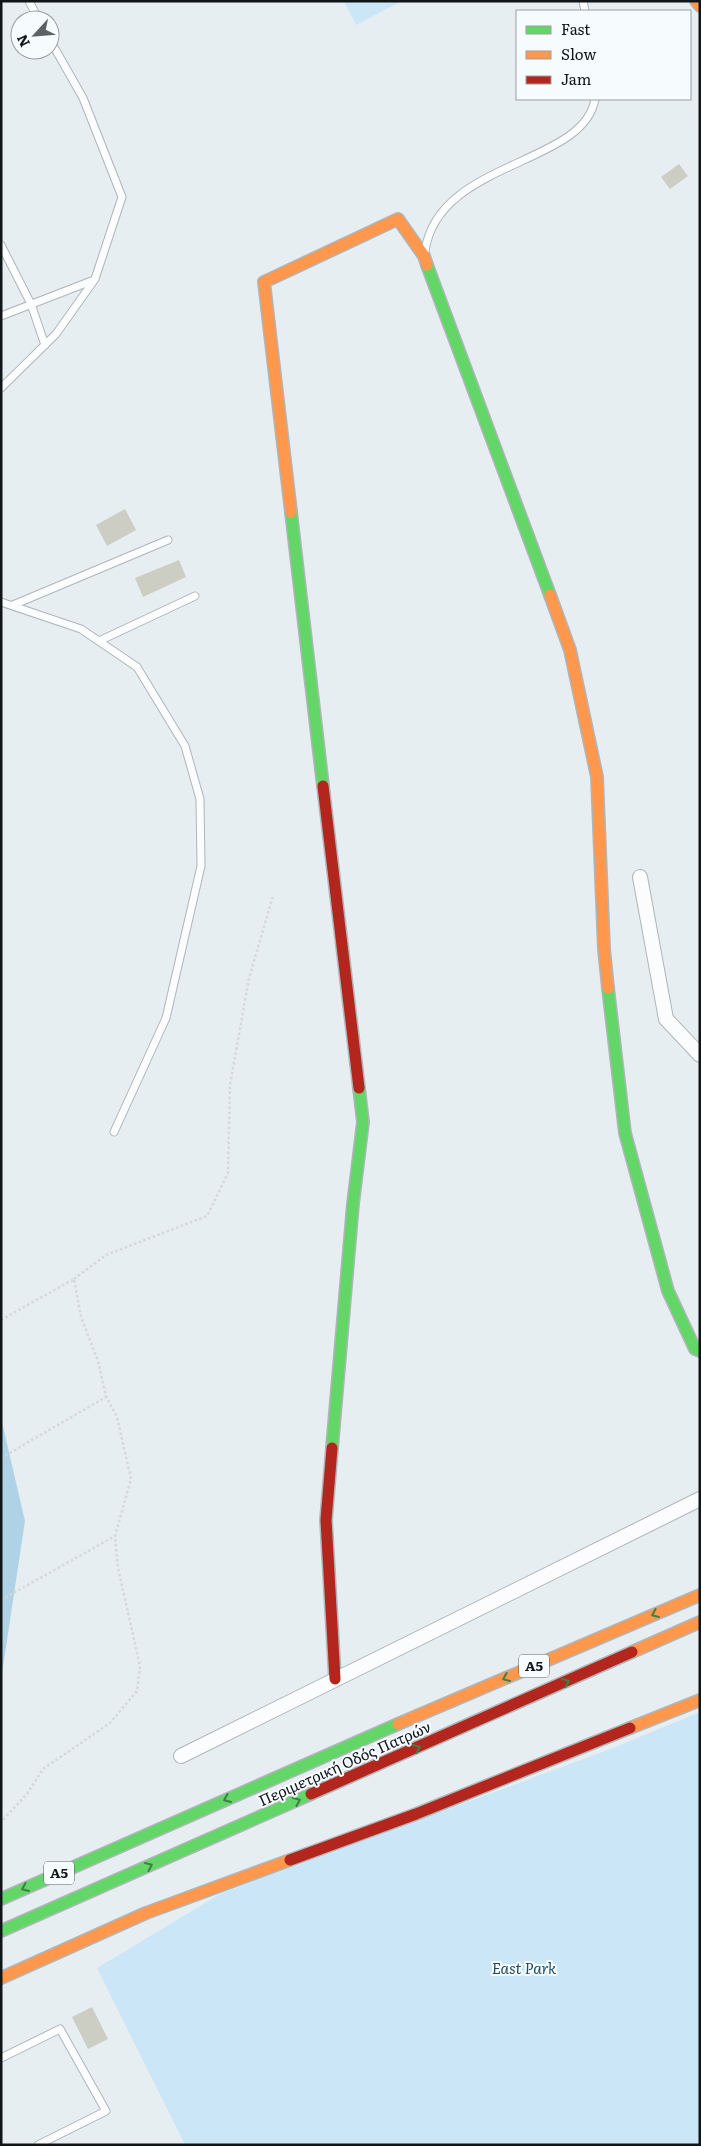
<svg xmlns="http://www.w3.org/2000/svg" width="701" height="2146" font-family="Literata,serif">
	<rect width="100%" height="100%" fill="#e7eef2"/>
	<g fill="#cbe6f6">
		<path d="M344 1H402L356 25Z"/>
		<path d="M700 1712V2145H185L97 1968 220 1894 613 1748Z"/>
	</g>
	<path fill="#b0d2e6" d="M1 1418 25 1521 1 1680Z"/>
	<g fill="#cccec4">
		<path d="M679 164 688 176 670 189 661 177Z"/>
		<path d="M125 509 136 530 107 546 96 525Z"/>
		<path d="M179 560 186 577 143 597 135 578Z"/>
		<path d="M92 2007 108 2039 88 2049 72 2017Z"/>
	</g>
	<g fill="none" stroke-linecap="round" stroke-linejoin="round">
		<defs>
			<g id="lane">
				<path d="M29 1 39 20"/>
				<path d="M583 1 585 11"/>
				<path d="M1 245 31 304 45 345"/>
				<path d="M425 251C438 160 584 166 595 99"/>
				<path d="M1 316 94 280"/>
				<path d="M1 388 56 334 95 279 122 197 83 98 50 40"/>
				<path d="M1 602 81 629 137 667 185 746 200 799 201 866 166 1018 114 1132"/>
				<path d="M13 605 168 540"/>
				<path d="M99 641 195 596"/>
				<path d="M1 2058 60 2029 106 2111 38 2145"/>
			</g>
			<g id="street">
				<path d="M640 877 666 1019 700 1055"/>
				<path d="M181 1756 700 1499"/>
			</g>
			<g id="fast">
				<path d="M427 265 550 595"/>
				<path d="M291 512 323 786"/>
				<path d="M608 988 625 1133 668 1291 695 1349 700 1351"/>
				<path d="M332 1448 353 1204 363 1122 359 1088"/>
				<path d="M1 1899 398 1724"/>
				<path d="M1 1931 311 1794"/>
			</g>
			<g id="slow">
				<path d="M696 1 700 6"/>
				<path d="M291 512 264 282 398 219 424 256 427 265"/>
				<path d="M550 595 570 650 597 777 604 949 608 988"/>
				<path d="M632 1652 700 1622"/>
				<path d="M398 1724 700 1595"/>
				<path d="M630 1728 700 1700"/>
				<path d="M1 1978 146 1913 290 1860"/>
			</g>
			<g id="jam">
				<path d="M323 786 359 1088"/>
				<path d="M332 1448 326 1520 335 1679"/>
				<path d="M311 1794 632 1652"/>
				<path d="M290 1860 416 1814 630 1728"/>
			</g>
		</defs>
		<use href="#lane" stroke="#afb5b8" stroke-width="9"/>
		<use href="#street" stroke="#afb5b8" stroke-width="16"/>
		<use href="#fast" stroke="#afb5b8" stroke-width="14"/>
		<use href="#slow" stroke="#afb5b8" stroke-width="14"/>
		<use href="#jam" stroke="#afb5b8" stroke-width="14"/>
		<g stroke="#d5d7d8" stroke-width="2.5" stroke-dasharray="2.5 2.5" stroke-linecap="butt">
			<path d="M74 1279 106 1255 207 1216 228 1173 230 1085 249 978 273 896"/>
			<path d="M1 1320 74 1279 81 1317 98 1361 106 1396 117 1417 131 1479 115 1536 118 1568 140 1666 137 1691 110 1723 43 1769 27 1794 1 1822"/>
			<path d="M1 1458 106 1397"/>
			<path d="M1 1600 115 1536"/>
		</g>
		<use href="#lane" stroke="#fbfcfd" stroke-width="7"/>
		<use href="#street" stroke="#fbfcfd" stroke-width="14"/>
		<use href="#fast" stroke="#63d668" stroke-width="11"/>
		<use href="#slow" stroke="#ff974d" stroke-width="11"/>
		<use href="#jam" stroke="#b3261e" stroke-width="11"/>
	</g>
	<defs><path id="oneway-chevron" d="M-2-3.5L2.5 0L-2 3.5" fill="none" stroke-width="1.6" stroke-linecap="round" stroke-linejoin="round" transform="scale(1.25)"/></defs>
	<g stroke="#3e7f44">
		<use href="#oneway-chevron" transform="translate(655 1614) rotate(157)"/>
		<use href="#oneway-chevron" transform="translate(506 1678) rotate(157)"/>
		<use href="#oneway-chevron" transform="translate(566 1682) rotate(-24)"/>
		<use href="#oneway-chevron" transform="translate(417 1748) rotate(-24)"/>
		<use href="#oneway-chevron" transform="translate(227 1799) rotate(156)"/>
		<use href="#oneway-chevron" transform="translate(297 1801) rotate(-24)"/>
		<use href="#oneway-chevron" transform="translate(149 1866) rotate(-24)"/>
		<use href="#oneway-chevron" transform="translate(25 1888) rotate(156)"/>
	</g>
	<g text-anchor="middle" stroke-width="4" stroke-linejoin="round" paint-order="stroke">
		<g fill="#f6fbfe" stroke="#555a5c" stroke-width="1">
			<rect x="519" y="1654.5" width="30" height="23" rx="4"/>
			<rect x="44" y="1861.5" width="30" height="23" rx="4"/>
		</g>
		<g font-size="14" font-weight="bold" fill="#101517">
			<text x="534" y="1671">Α5</text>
			<text x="59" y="1878">Α5</text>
		</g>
		<g font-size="15" fill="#101517" stroke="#f6fbfe">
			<text transform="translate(345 1764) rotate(-24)" y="5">Περιμετρική Οδός Πατρών</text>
		</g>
		<g font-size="15" font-style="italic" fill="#1e4b63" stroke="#f6fbfe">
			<text x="524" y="1974">East Park</text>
		</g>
	</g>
	<rect width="701" height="2146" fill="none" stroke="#101517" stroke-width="5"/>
	<rect x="516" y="10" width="175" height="90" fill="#f6fbfe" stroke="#9a9fa2"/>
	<rect x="526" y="26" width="25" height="8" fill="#63d668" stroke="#9a9fa2"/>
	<text x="561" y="35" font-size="15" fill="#101517">Fast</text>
	<rect x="526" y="51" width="25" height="8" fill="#ff974d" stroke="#9a9fa2"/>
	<text x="561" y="60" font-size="15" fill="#101517">Slow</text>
	<rect x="526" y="76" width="25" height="8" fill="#b3261e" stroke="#9a9fa2"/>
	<text x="561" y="85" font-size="15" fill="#101517">Jam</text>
	<g transform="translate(35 35) rotate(244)"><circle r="24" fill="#f6fbfe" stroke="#9a9fa2"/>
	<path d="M0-4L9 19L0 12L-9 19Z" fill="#5b6164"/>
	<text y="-8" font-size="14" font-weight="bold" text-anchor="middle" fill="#101517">N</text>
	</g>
</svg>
